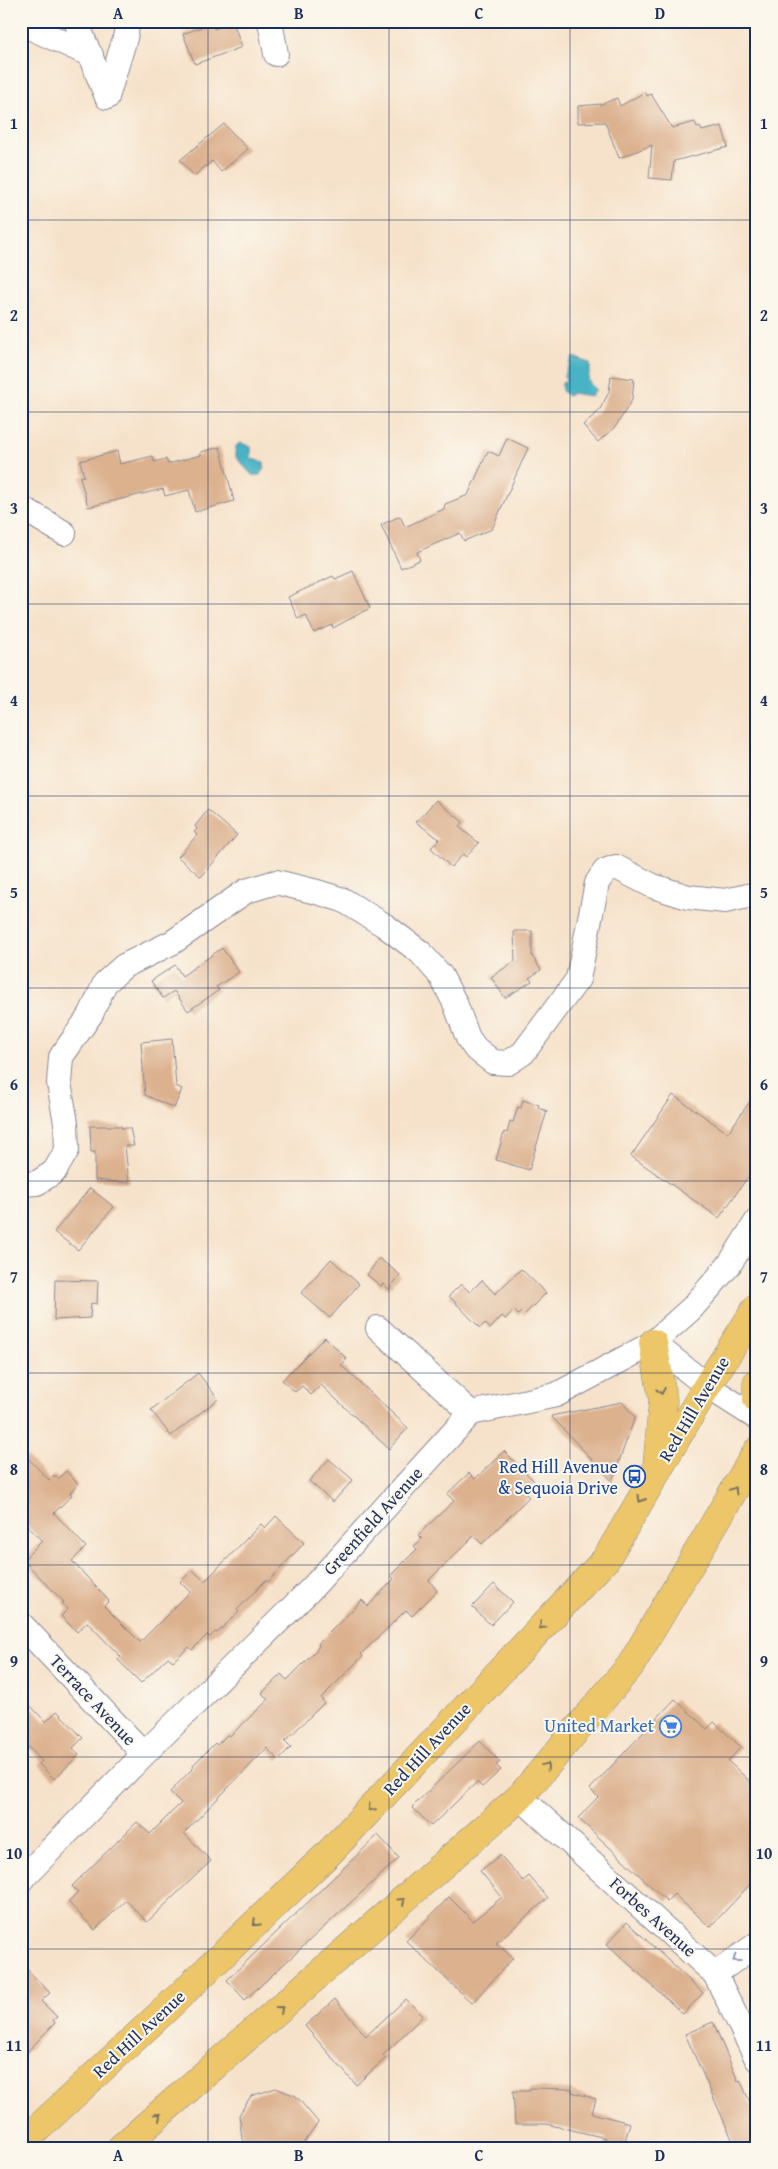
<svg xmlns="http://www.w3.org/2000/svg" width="778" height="2169" font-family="'Gentium Book Plus',serif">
	<rect width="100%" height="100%" fill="#fbf7ec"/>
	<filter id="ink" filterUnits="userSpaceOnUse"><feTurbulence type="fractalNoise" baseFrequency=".02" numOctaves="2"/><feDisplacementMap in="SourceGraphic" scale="10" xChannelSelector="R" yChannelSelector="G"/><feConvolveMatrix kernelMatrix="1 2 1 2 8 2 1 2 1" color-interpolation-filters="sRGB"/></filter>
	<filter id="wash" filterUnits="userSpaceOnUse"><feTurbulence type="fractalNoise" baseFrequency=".0096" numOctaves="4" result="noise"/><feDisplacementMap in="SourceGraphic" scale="20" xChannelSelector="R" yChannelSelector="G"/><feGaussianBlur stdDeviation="1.12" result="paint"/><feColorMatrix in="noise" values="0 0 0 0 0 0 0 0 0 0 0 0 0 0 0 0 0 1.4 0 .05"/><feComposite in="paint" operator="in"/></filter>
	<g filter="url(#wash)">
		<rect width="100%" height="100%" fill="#f6e2ca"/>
		<g fill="#47b3c4" stroke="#317191">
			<path d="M573 357 590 363C592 375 582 379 596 389L592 396 572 393 568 396C562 392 561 390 562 383L567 381 564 376Z"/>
			<path d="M241 443 251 447V459L264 462V470L260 475H252L236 457V446Z"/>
		</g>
		<g id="blocks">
			<g fill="#dcb18e">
				<path d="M233 22 242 47 195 64 183 34 212 23 214 29Z"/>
				<path d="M645 92 647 96 651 94 672 128 695 122 697 127 700 126 702 131 722 126 728 147 674 161 672 180 649 178 652 145 619 158 605 122 578 123V106L602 104 617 98 620 106Z"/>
				<path d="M224 124 248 149 221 172 212 161 194 176 180 160Z"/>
				<path d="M611 376 634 379 632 400 616 426 598 442 583 425 599 411 609 392Z"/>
				<path d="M507 438 528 448 492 529 464 541 460 533 417 552 420 560 401 568 381 525 400 516 405 527 444 509 445 504 468 495 488 451 499 456Z"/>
				<path d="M220 447 234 501 195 512 189 490 165 496 163 489 88 507 80 477 84 476 80 461 117 451 120 464 153 456 154 462 166 459 168 464 201 455V452Z"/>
				<path d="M353 571 370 608 333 628 332 625 314 633 306 615 298 619 288 597 333 576 335 579Z"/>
				<path d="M436 800 463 822 459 827 479 843 466 857 463 854 451 867 431 848 439 839 416 822Z"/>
				<path d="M208 810 237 835 201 877 178 857 197 835 194 832 197 829 195 826Z"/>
				<path d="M514 931H532V956L541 970 529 978 532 981 505 998 491 977 515 961Z"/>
				<path d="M222 948 239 972 216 987 219 990 188 1011 174 991 163 998 151 981 175 965 182 976Z"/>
				<path d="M172 1039 176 1086 182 1089 174 1108 145 1095 141 1042Z"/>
				<path d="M757 1091V1164L719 1218 631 1156 673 1095 728 1133Z"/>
				<path d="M523 1100 539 1105 538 1108 547 1111 529 1170 496 1160 504 1132 507 1133 510 1121 513 1122 518 1107 521 1108Z"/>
				<path d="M90 1126H121V1128H130L134 1146H125L129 1183 95 1180V1152H91Z"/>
				<path d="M90 1188 114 1207 78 1250 54 1232Z"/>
				<path d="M379 1258 400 1275 389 1289 383 1284 381 1286 367 1275Z"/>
				<path d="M331 1259 359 1284 330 1318 301 1293Z"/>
				<path d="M521 1269 546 1293 524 1315 521 1312 518 1315 514 1310 505 1319 502 1316 490 1329 485 1323 480 1328 449 1296 461 1284 470 1292 482 1280 495 1294Z"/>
				<path d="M55 1280 98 1281 97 1304 91 1303 90 1318 54 1320Z"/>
				<path d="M325 1337 347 1359 341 1365 408 1428 389 1449 321 1385 311 1395 302 1386 295 1392 282 1380Z"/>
				<path d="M198 1373 218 1399 171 1436 151 1410Z"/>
				<path d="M622 1402 635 1417 612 1481 551 1416Z"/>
				<path d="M21 1451 49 1480 54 1475 58 1479 66 1471 78 1484 70 1493 72 1495 54 1513 86 1547 72 1561 109 1601 104 1606 140 1642 190 1592 180 1582 193 1570 204 1581 207 1579 261 1524 265 1528 276 1516 304 1543 268 1582 266 1580 237 1610 239 1612 217 1633 215 1632 210 1637 207 1635 192 1650 189 1647 173 1661 168 1657 141 1683 117 1659 121 1657 87 1622 77 1632 61 1616 68 1609 62 1603 64 1602 23 1560 42 1541 21 1519Z"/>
				<path d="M504 1451 535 1482 525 1493 529 1497 482 1544 474 1536 429 1580 437 1591 412 1616 406 1610 361 1654 363 1656 321 1698 324 1703 285 1741 291 1747 278 1760 267 1748 184 1833 211 1861 147 1922 126 1900 95 1930 68 1902 78 1892 72 1886 137 1822 150 1834 181 1803 170 1792 194 1767 193 1765 215 1743 217 1745 228 1734 230 1736 268 1700 262 1693 281 1674 287 1680 314 1653 319 1646 318 1644 362 1600 368 1606 394 1579 391 1575 417 1549 414 1546 422 1539 418 1535 454 1501 447 1494 469 1473 475 1479Z"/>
				<path d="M329 1459 353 1480 333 1502 309 1481Z"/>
				<path d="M494 1584 513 1602 491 1625 472 1607Z"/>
				<path d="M21 1696 46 1722 57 1711 83 1738 73 1748 79 1755 54 1779 39 1764 42 1761 21 1739Z"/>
				<path d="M675 1699 707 1729 714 1722 741 1747 728 1761 757 1788V1877L710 1927 674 1894 667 1901 578 1818 598 1797 590 1789Z"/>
				<path d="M480 1741 500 1762 496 1765 501 1770 482 1787 477 1782 431 1826 412 1807Z"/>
				<path d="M378 1835 399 1858 245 2000 227 1980Z"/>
				<path d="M500 1855 523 1881 529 1876 548 1898 496 1943 513 1958 472 2003 406 1941 449 1897 473 1921 502 1897 480 1871Z"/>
				<path d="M627 1922 703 1993 683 2014 607 1944Z"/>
				<path d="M21 1963 50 1993 41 2001 57 2017 53 2020 55 2023 21 2058Z"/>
				<path d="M335 1999 366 2036 406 1999 423 2016 383 2055 386 2058 356 2085 305 2026Z"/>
				<path d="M713 2022 738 2081 740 2080 757 2118V2148H736L685 2034Z"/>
				<path d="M276 2088 296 2096 318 2122 300 2148H250L242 2138 239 2115 251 2096Z"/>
				<path d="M530 2088 572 2089V2092L596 2099 592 2113 630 2123 623 2148H603L606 2138 546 2124H515L513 2091H530Z"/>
			</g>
		</g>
	</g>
	<g filter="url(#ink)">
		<use href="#blocks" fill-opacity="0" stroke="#888894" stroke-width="1"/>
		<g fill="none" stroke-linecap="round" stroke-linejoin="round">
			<defs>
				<g id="minor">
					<path d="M25 21 29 27 91 55"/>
					<path d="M76 21 107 97"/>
					<path d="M270 21 276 54"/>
					<path d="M107 97 125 38 128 21"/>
					<path d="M21 510 29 512 64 533"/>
					<path d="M21 1184 37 1183 54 1172 67 1150 66 1123 59 1083 61 1057 91 1014 105 983 124 966 173 942 246 891 276 882 317 892 343 900 384 925 420 952 441 976 455 1003 468 1038 475 1048 493 1062 508 1063 523 1053 578 979 597 883 605 871 616 867 653 886 688 897 725 901 757 894"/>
					<path d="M378 1328 471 1413"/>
					<path d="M653 1343 707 1386 757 1418"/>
					<path d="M21 1624 144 1754"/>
					<path d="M520 1797 715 1974 757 2059"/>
					<path d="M21 1880 144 1754 312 1588 471 1413 556 1395 653 1343 692 1308 729 1265 757 1221"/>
					<path d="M715 1974 757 1944"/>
				</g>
				<g id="major">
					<path d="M653 1343 663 1400 657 1465"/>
					<path d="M757 1383V1399"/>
					<path d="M21 2144 167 2008 328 1854 606 1559 707 1386 757 1307"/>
					<path d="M121 2148 520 1797 631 1665 757 1451"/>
				</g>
			</defs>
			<use href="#minor" stroke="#888894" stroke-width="26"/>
			<use href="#major" stroke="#888894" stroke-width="29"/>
			<use href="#minor" stroke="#fff" stroke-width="24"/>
			<use href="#major" stroke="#ecc669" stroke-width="28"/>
		</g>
		<defs><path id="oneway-chevron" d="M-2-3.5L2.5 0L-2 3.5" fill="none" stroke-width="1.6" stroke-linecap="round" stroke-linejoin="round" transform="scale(1.25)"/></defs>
		<g stroke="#797363">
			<use href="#oneway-chevron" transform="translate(661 1391) rotate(80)"/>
			<use href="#oneway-chevron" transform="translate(734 1490) rotate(-59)"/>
			<use href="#oneway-chevron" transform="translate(641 1499) rotate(120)"/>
			<use href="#oneway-chevron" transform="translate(542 1626) rotate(133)"/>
			<use href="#oneway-chevron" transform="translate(546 1766) rotate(-50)"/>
			<use href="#oneway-chevron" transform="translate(371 1808) rotate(133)"/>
			<use href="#oneway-chevron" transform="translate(402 1901) rotate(-42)"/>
			<use href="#oneway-chevron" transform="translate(256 1923) rotate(136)"/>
			<use href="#oneway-chevron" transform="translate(280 2009) rotate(-41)"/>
			<use href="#oneway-chevron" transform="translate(158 2116) rotate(-41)"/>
		</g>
		<use stroke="#8d97ae" href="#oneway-chevron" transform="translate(736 1959) rotate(144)"/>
	</g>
	<path fill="none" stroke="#1b2f5e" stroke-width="1" stroke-opacity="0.55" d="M208 21V2148M389 21V2148M570 21V2148M21 220H757M21 412H757M21 604H757M21 796H757M21 988H757M21 1181H757M21 1373H757M21 1565H757M21 1757H757M21 1949H757"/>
	<defs>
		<symbol id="bus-ring" viewBox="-11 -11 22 22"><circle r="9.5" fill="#fbf7ec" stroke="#1a4fb4" stroke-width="1.5"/><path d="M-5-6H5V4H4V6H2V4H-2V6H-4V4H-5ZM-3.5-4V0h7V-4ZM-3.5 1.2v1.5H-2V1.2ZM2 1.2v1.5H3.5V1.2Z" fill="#1a4fb4"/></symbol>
		<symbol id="supermarket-ring" viewBox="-11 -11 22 22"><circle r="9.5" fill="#fbf7ec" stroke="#3f7fe0" stroke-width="1.5"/><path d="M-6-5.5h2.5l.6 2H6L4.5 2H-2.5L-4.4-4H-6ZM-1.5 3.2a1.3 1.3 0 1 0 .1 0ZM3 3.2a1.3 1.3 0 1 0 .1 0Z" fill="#3f7fe0"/></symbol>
	</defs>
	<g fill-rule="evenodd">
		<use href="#bus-ring" x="622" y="1464" width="25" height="25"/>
		<use href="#supermarket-ring" x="658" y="1714" width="25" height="25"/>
	</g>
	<g text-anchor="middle" stroke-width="4" stroke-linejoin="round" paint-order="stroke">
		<g font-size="18" fill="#1b2f5e" stroke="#fbf7ec">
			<text transform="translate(694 1409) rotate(-59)" y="6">Red Hill Avenue</text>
			<text transform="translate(373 1521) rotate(-48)" y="6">Greenfield Avenue</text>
			<text transform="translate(93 1700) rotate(47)" y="6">Terrace Avenue</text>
			<text transform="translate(427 1749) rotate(-47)" y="6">Red Hill Avenue</text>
			<text transform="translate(653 1917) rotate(42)" y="6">Forbes Avenue</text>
			<text transform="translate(139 2034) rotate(-43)" y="6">Red Hill Avenue</text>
		</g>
		<g font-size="18" fill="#164399" stroke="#fbf7ec" text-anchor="end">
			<text x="618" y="1473">Red Hill Avenue<tspan x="618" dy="21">&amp; Sequoia Drive</tspan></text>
		</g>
		<g font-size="18" fill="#366cbe" stroke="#fbf7ec" text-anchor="end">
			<text x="654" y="1732">United Market</text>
		</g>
	</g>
	<rect width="778" height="2169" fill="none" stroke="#fbf7ec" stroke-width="55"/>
	<rect x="28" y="28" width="722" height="2114" fill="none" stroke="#1b2f5e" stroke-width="2"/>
	<g font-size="16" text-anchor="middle" font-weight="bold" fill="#1b2f5e">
		<text x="118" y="19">A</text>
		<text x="299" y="19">B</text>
		<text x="479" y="19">C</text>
		<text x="660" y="19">D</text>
		<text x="14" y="129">1</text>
		<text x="764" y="129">1</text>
		<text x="14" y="321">2</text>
		<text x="764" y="321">2</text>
		<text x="14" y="514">3</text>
		<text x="764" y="514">3</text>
		<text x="14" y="706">4</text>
		<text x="764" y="706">4</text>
		<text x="14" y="898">5</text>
		<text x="764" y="898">5</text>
		<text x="14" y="1090">6</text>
		<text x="764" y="1090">6</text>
		<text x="14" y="1282">7</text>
		<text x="764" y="1282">7</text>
		<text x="14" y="1475">8</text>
		<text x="764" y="1475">8</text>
		<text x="14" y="1667">9</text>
		<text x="764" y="1667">9</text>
		<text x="14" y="1859">10</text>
		<text x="764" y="1859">10</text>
		<text x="14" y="2051">11</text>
		<text x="764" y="2051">11</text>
		<text x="118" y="2161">A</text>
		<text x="299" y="2161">B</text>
		<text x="479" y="2161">C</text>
		<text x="660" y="2161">D</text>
	</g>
</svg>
